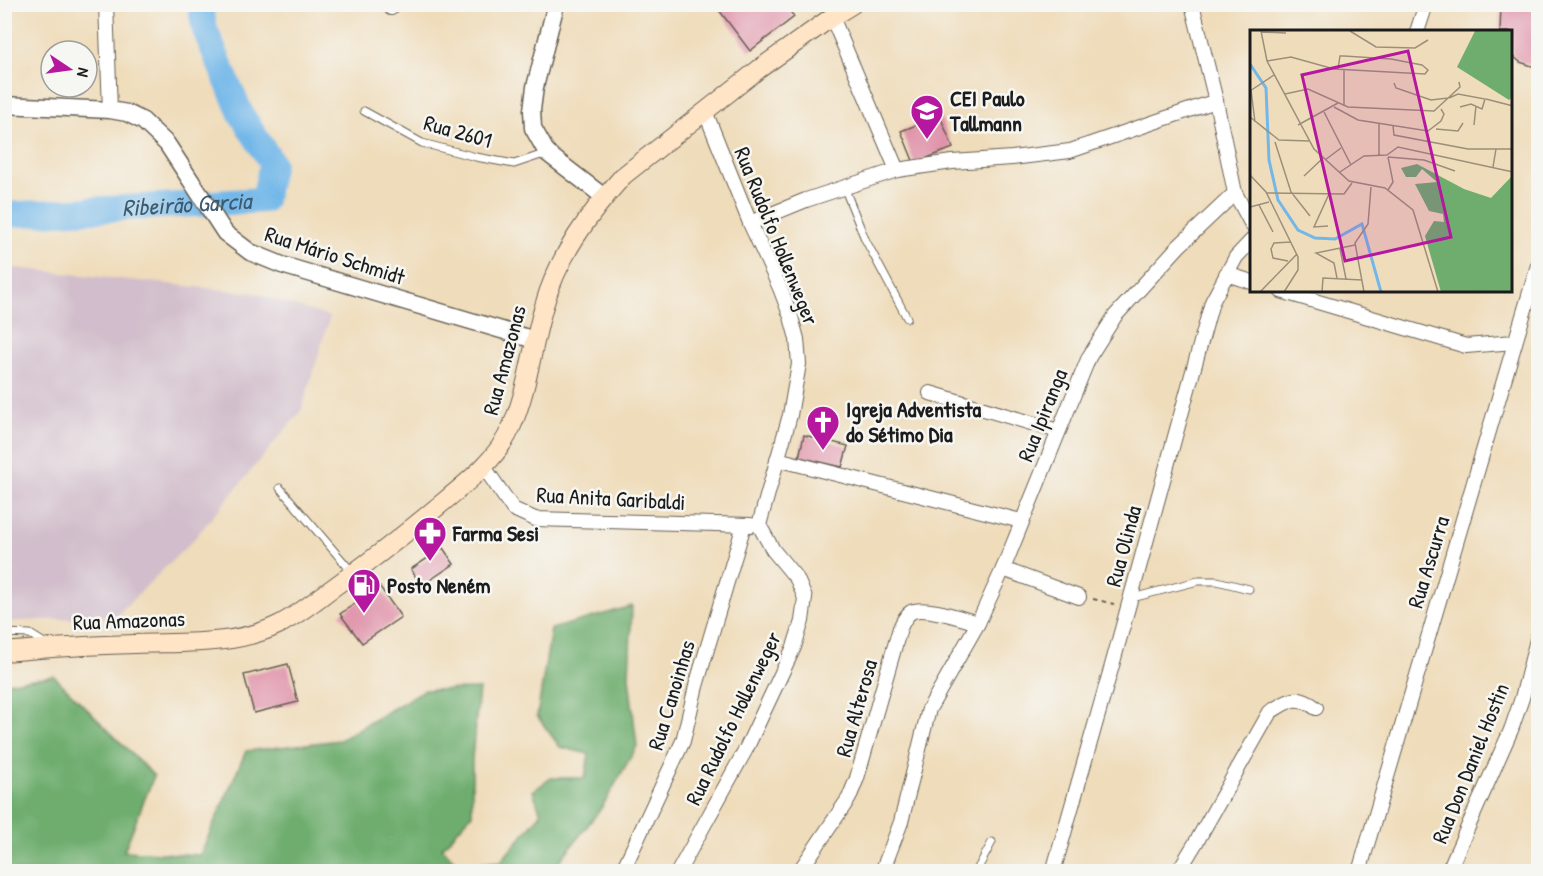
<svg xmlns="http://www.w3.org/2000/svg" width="1543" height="876" font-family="'Patrick Hand',sans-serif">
	<rect width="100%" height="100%" fill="#f6f6f2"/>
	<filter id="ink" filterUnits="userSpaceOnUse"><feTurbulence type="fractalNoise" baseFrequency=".0167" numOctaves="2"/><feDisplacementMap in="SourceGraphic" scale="12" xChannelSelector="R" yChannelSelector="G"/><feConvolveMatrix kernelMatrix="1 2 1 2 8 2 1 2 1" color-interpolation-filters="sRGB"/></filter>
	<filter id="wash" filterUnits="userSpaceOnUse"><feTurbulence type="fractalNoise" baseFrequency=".008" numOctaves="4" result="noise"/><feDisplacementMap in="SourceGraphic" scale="24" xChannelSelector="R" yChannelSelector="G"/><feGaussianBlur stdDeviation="1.35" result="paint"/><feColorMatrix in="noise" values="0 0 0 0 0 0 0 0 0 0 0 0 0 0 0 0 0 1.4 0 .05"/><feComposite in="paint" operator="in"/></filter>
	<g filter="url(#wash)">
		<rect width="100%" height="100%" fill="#efdcba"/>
		<path fill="#d1bdcb" d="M5 267 255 293 330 317 301 411 194 539 116 616 5 622Z"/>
		<path fill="#6ead6e" stroke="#456445" stroke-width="1.5" d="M632 606 629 677 637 746 602 807 552 871H5V683L54 676 154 776 124 851 200 855 246 751 340 740 424 690 479 689 472 758V814L442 848 460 866 501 861 541 814 533 791 551 778H585L589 754 560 747 537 716 551 629Z"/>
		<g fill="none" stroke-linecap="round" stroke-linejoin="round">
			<path stroke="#72b7e9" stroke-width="26" id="s1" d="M4 215 264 200 272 163 241 114 205 30 200 4"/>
		</g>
		<g id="blocks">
			<g fill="#e094ab">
				<path d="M735 4H785L794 17 750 51 719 10Z"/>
				<path d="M1501 4H1538V68L1520 62 1512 55V32H1500Z"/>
				<path d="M940 116 953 148 914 163 901 131Z"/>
				<path d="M804 435 848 446 842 467 799 457Z"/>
				<path d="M443 548 454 564 421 586 411 569Z"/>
				<path d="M380 587 401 617 362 643 340 614Z"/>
				<path d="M288 664 298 702 254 713 244 675Z"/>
			</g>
		</g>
	</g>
	<g filter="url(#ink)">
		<use href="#blocks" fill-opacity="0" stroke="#665f53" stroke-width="1.5"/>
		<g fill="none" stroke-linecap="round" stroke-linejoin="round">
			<defs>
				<g id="service">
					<path d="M364 111 422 143 476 157 514 164 547 153"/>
					<path d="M844 187 865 239 907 318"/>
					<path d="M280 488 353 573"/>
					<path d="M1132 598 1198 581H1217L1249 589"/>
					<path d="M4 633 30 634 46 644"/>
					<path d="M976 872 992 842"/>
				</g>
				<g id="minor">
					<path d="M106 4 110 110"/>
					<path d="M1192 4 1216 101 1235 193 1252 225"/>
					<path d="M391 8 394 4"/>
					<path d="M832 17 897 170"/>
					<path d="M1417 32 1426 4"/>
					<path d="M750 223 806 200 897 170 952 162 1012 158 1070 151 1216 101"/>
					<path d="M1226 274 1252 282"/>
					<path d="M1281 291 1466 346 1514 342"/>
					<path d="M930 393 1058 431"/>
					<path d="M777 459 1021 521"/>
					<path d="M484 467 513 509 535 519 751 525"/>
					<path d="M1003 569 1079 597"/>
					<path d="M622 872 683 741 696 686 744 525"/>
					<path d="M678 872 746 749 794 647 802 621 805 598 797 579 773 550 759 525 790 415 799 364 797 339 791 317 780 288 750 223 705 111"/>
					<path d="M799 872 849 798 857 778 900 628C903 622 905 616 911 612 924 605 963 619 978 623"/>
					<path d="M882 872 901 822 929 709 978 623 1003 569 1089 357 1115 316 1178 247 1235 193"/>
					<path d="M1053 872 1113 662 1212 302 1236 257 1252 240"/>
					<path d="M1178 872 1198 839 1270 712C1288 701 1296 693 1316 708"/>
					<path d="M1359 872 1538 265"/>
					<path d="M1448 872 1511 730 1522 698 1538 636"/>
				</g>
				<g id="tertiary">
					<path d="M556 4 535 87 532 110 533 128 547 153 604 197"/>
					<path d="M4 105 110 110 127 113 143 121 167 144 225 233 250 252 282 265 535 340"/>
				</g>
				<path id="secondary" d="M4 652C48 648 92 645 135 644 181 642 235 646 278 625 298 615 316 600 334 587 365 565 395 542 424 518 455 491 494 466 511 428 528 390 532 346 544 306 558 256 589 214 623 176L759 69 832 17 853 4"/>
			</defs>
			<use href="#service" stroke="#665f53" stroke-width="9"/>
			<use href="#minor" stroke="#665f53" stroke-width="16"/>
			<use href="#tertiary" stroke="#665f53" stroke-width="19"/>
			<use href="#secondary" stroke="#665f53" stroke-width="20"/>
			<path stroke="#665f53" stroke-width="2" stroke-dasharray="4.5 4.5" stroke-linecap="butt" d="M1093 599 1114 604"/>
			<use href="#service" stroke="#fff" stroke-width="7"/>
			<use href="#minor" stroke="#fff" stroke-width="14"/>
			<use href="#tertiary" stroke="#fff" stroke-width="16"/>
			<use href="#secondary" stroke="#ffe4c6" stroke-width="18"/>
		</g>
	</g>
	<defs>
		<symbol id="school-pin" viewBox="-11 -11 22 30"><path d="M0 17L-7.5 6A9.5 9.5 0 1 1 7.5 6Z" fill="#b5179e" stroke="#f6f6f2"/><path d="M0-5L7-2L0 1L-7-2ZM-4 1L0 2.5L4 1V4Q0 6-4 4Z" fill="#fff"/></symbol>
		<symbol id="church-pin" viewBox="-11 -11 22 30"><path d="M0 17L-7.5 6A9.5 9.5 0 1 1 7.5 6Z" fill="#b5179e" stroke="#f6f6f2"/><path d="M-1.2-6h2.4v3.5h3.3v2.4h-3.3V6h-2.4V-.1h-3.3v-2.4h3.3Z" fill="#fff"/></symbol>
		<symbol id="pharmacy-pin" viewBox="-11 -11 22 30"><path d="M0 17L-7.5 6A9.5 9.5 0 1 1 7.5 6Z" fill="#b5179e" stroke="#f6f6f2"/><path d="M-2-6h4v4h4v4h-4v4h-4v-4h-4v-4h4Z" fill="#fff"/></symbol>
		<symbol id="fuel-pin" viewBox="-11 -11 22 30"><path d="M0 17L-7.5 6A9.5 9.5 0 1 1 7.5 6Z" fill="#b5179e" stroke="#f6f6f2"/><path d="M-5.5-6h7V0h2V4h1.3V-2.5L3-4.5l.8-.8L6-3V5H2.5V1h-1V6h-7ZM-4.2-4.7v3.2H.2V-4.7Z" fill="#fff"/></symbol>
	</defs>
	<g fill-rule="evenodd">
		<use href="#school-pin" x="908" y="92" width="38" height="52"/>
		<use href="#church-pin" x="804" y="403" width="38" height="52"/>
		<use href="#pharmacy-pin" x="411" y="514" width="38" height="52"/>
		<use href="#fuel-pin" x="345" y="566" width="38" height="52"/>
	</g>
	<g text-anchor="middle" stroke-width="5" stroke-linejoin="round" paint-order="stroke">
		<g font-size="22" font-weight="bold" fill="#1c1c1c" stroke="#f6f6f2" text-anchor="start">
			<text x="950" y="106">CEI Paulo<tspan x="950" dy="25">Tallmann</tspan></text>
			<text x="846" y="417">Igreja Adventista<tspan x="846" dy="25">do Sétimo Dia</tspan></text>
			<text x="453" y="541">Farma Sesi</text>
			<text x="387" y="593">Posto Neném</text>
		</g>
		<g font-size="22" fill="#1c1c1c" stroke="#f6f6f2">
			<text transform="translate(458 131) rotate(16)" y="8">Rua 2601</text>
			<text transform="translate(777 236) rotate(68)" y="8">Rua Rudolfo Hollenweger</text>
			<text transform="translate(335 255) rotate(18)" y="8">Rua Mário Schmidt</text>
			<text transform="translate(504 360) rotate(-75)" y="8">Rua Amazonas</text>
			<text transform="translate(1042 415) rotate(-68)" y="8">Rua Ipiranga</text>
			<text transform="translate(611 498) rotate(3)" y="8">Rua Anita Garibaldi</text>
			<text transform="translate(1123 546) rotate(-75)" y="8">Rua Olinda</text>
			<text transform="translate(1428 562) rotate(-73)" y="8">Rua Ascurra</text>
			<text transform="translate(129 620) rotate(-2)" y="8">Rua Amazonas</text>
			<text transform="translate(671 695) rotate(-73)" y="8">Rua Canoinhas</text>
			<text transform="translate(856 708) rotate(-74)" y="8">Rua Alterosa</text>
			<text transform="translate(733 718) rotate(-64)" y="8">Rua Rudolfo Hollenweger</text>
			<text transform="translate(1470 763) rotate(-68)" y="8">Rua Don Daniel Hostin</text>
		</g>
		<g font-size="24" font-style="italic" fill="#3e5a6e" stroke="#f6f6f2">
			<text dy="8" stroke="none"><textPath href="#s1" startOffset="183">Ribeirão Garcia</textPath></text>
		</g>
	</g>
	<g transform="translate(1250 30)">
		<rect width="262" height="262" fill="#efdcba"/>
		<path d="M225 1H262V67L259 70 207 37ZM167 134 214 159 241 168 262 146V262H191L175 206 184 191 194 192 193 184 179 181 165 154 187 152 172 139 166 147H156L151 138Z" fill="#6ead6e"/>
		<path fill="none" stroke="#72b7e9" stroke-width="3" d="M0 34 16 58 19 130 28 170 48 200 65 208 85 209 112 194 131 262"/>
		<path fill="none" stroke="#9b8f7b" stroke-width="1.5" d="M11 1 17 31 64 119 99 151 135 158 163 180 188 262M100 1 126 17 165 18 178 10M11 2 36 3M17 31 41 27 84 39 175 44 178 40 172 35 141 29 94 26H90L88 39M144 53 146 58 181 70 198 68M1 60 5 92M0 61 24 45M35 64 58 59 98 77 184 81 210 57 209 52M199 68 208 64 235 69 232 79 221 74 210 77M236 69 263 76M94 76V39M84 77 108 90 178 101 191 91 194 84 191 79M74 82 101 135M0 87 29 110 59 111M48 95 88 73M224 95 226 76M143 96 144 105 218 119H263M186 99 208 101 213 93M25 112 41 162 60 186M129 125V94M138 127 174 130 205 141M138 127 143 152 138 160M75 130 91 118M243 137 246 119M90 142 114 126 137 125 148 117 263 142M0 145 16 162 48 227V240L34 262M54 146 72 129M17 163 94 164 102 153M9 175 23 202M0 177 19 172M78 196 64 197 79 164M90 219 96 249M38 231 23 228 21 219 24 213 41 212M87 248 84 233 66 223 105 215M10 262 47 224M72 262 73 248 112 250M114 262 105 213 118 194 121 157"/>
		<path fill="#b5179e" fill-opacity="0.15" stroke="#b5179e" stroke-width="3" d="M158 21 201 207 95 231 52 45Z"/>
		<rect width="262" height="262" fill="none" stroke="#1c1c1c" stroke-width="3"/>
	</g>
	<rect width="1543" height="876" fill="none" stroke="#f6f6f2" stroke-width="24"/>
	<g transform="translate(69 69) rotate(103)"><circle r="28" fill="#f6f6f2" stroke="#9f9f9c" stroke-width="1.5"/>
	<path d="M0-4.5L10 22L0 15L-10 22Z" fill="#b5179e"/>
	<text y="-9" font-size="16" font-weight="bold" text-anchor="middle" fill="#1c1c1c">N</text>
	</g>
</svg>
